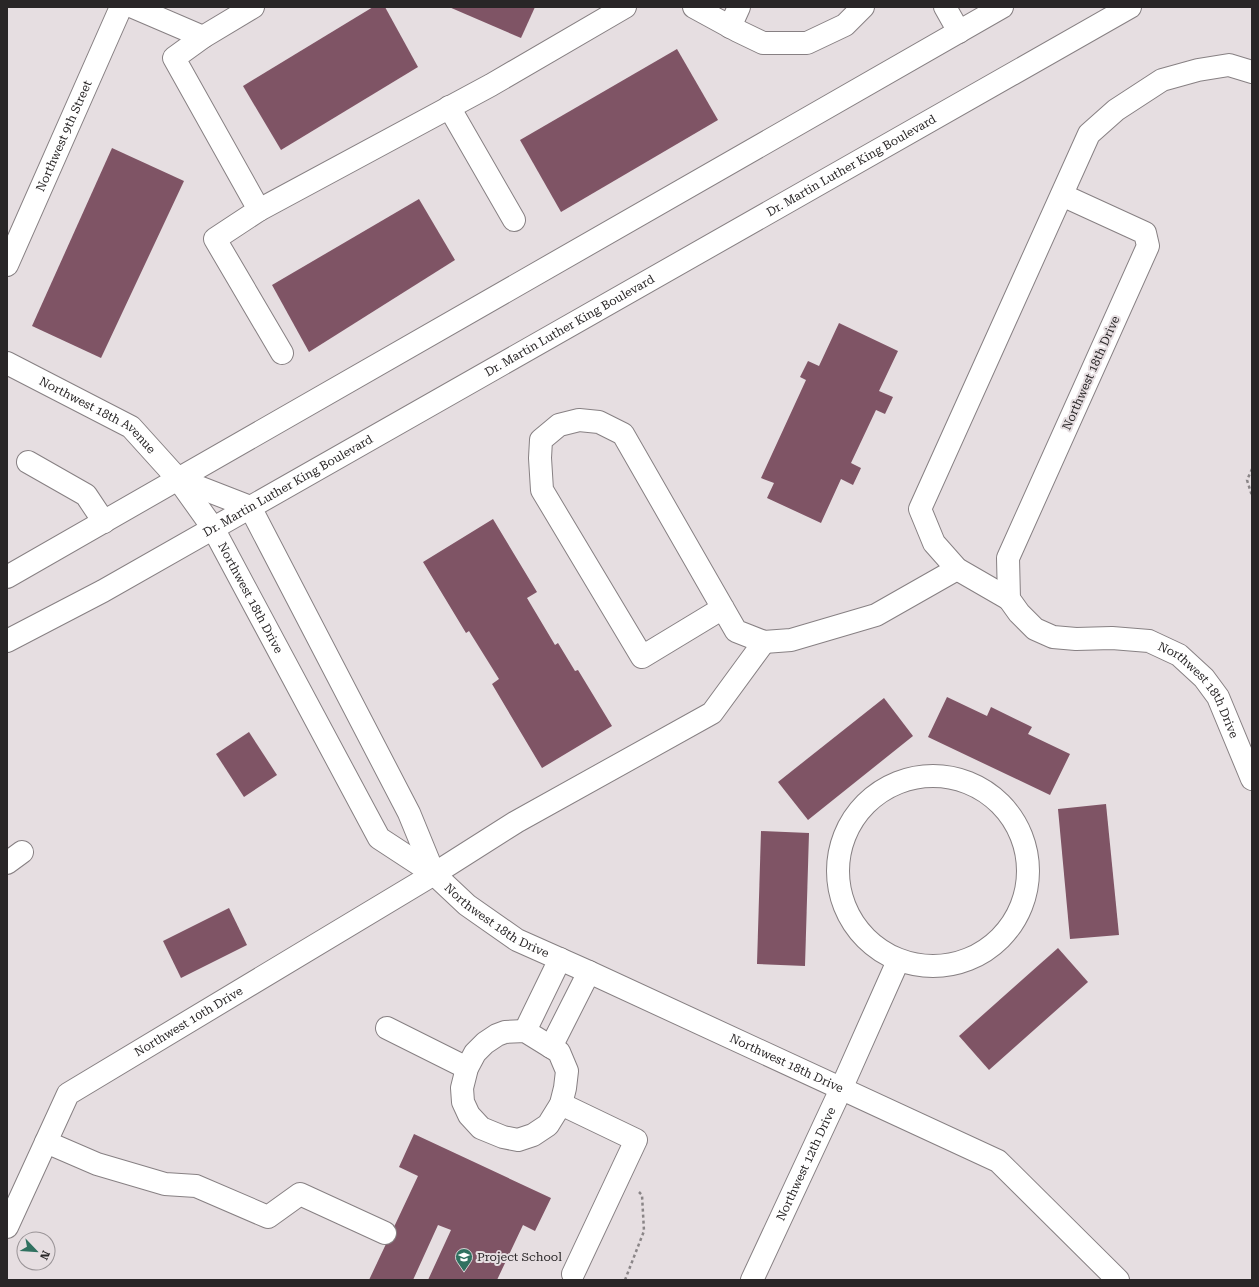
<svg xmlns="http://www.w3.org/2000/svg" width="1259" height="1287" font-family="'Roboto Serif',serif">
	<rect width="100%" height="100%" fill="#e6dee1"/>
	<g fill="#7f5465">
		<path d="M373 7H385L418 67 281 150 243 86Z"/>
		<path d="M449 7H535L521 38Z"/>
		<path d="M677 49 718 120 561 212 520 140Z"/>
		<path d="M112 148 184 181 101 358 32 326Z"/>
		<path d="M419 199 455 260 309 352 272 285Z"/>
		<path d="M839 323 898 351 879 391 893 397 885 414 876 410 851 463 861 468 853 485 841 479 821 523 767 498 774 483 761 478 806 380 800 377 808 361 819 366Z"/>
		<path d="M493 519 537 592 527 598 555 645 558 643 575 671 578 670 612 726 542 768 492 684 499 679 469 631 466 633 423 562Z"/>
		<path d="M947 697 987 716 991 707 1032 727 1028 734 1070 754 1050 795 928 737Z"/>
		<path d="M884 698 913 736 808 820 778 782Z"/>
		<path d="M249 732 277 775 244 797 216 754Z"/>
		<path d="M1106 804 1119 935 1070 939 1058 809Z"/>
		<path d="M761 831 809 833 805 966 757 964Z"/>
		<path d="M229 908 247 945 181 978 163 941Z"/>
		<path d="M1058 948 1088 982 989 1070 959 1036Z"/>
		<path d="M414 1134 551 1198 535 1231 523 1225 497 1280H428L451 1230 438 1225 413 1280H369L418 1176 399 1167Z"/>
	</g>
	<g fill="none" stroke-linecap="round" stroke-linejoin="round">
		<defs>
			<g id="minor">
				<path d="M133 7 203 37"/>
				<path d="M253 7 203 37 174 58 259 210 215 239 282 353"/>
				<path d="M694 7 738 31 763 43H807L845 25 863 7"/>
				<path d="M945 7 959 32"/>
				<path d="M730 27 739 7"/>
				<path d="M449 107 514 220"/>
				<path id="s1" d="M1062 195 1145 233 1148 246 1008 558 1009 599 1019 613 1035 629 1053 637 1076 639 1112 638 1149 641 1179 655 1204 678 1218 697 1252 779"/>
				<path d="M259 210 491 85 625 7"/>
				<path id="s2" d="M7 265 121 7"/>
				<path id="s3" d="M7 363 131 427 178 479 213 528 379 838 434 874 467 905 517 940 589 972 998 1161 1118 1280"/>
				<path d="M28 462 86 495 104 522"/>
				<path d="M178 479 250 507 409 813 434 874"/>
				<path d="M1009 599 957 569 934 543 920 509 1089 134 1116 110 1162 80 1198 70 1229 65 1252 72"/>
				<path d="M723 608 642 657 542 490 540 458 541 440 559 425 579 420 599 422 623 434 736 631 764 642 791 640 876 615 957 569"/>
				<circle cx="933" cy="871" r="95"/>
				<path d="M7 863 22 852"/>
				<path d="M387 1028 467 1068"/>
				<path d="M525 1031 559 1052 567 1071 565 1088 561 1104 548 1125 533 1135 518 1140 503 1137 481 1128 469 1115 463 1102 462 1088 467 1068 475 1053 485 1043 497 1035 505 1032Z"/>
				<path d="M525 1031 560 959"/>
				<path d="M551 1047 589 972"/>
				<path d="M561 1104 636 1140 573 1274"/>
				<path d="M46 1142 97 1164 165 1184 196 1186 268 1217 300 1194 385 1233"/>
				<path id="s4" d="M7 1227 68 1094 434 874 516 822 712 713 764 642"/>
				<path id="s5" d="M752 1280 841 1089 898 961"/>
			</g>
			<g id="major">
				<path d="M7 577 1002 7"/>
				<path id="s6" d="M7 641 103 591 1130 7"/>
			</g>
		</defs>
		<use href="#minor" stroke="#878083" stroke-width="24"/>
		<use href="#major" stroke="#878083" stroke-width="24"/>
		<g stroke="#8a8587" stroke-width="2.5" stroke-dasharray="3 3" stroke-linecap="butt">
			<path d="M1252 469 1247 480 1252 496"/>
			<path d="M625 1280 644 1231 642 1195 639 1192"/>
		</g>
		<use href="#minor" stroke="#fff" stroke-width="22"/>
		<use href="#major" stroke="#fff" stroke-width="22"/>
	</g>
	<defs>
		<symbol id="school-pin" viewBox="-11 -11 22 30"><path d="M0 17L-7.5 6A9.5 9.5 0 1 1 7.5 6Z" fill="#307160" stroke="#e6dee1"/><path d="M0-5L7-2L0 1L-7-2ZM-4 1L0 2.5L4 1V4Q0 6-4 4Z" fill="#fff"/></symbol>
	</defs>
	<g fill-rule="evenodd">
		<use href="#school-pin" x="454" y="1247" width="20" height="27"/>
	</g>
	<g text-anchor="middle" stroke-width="4" stroke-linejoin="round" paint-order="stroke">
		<g font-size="12" fill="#292627" stroke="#e6dee1">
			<text dy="4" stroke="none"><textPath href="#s2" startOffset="141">Northwest 9th Street</textPath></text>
			<text dy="4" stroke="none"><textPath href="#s6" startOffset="969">Dr. Martin Luther King Boulevard</textPath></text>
			<text dy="4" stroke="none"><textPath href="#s6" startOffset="645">Dr. Martin Luther King Boulevard</textPath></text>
			<text transform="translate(1091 373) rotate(-66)" y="4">Northwest 18th Drive</text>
			<text dy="4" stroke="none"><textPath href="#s3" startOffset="105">Northwest 18th Avenue</textPath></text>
			<text dy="4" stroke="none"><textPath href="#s6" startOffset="321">Dr. Martin Luther King Boulevard</textPath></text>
			<text dy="4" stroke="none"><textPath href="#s3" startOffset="349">Northwest 18th Drive</textPath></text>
			<text dy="4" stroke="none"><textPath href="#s1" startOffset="716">Northwest 18th Drive</textPath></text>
			<text dy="4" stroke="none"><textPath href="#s3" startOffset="766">Northwest 18th Drive</textPath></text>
			<text dy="4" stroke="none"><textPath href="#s4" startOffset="287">Northwest 10th Drive</textPath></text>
			<text dy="4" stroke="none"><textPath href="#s3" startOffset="1090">Northwest 18th Drive</textPath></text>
			<text dy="4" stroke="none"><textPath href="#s5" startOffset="128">Northwest 12th Drive</textPath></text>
		</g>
		<g font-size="12" fill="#292627" stroke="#e6dee1" text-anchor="start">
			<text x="477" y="1261">Project School</text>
		</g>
	</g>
	<rect width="1259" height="1287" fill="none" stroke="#292627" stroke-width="16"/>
	<g transform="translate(36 1251) rotate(115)"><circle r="19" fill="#e6dee1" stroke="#9a9497"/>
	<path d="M0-3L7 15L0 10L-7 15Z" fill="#307160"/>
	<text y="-6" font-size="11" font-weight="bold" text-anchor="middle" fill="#292627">N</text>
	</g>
</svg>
